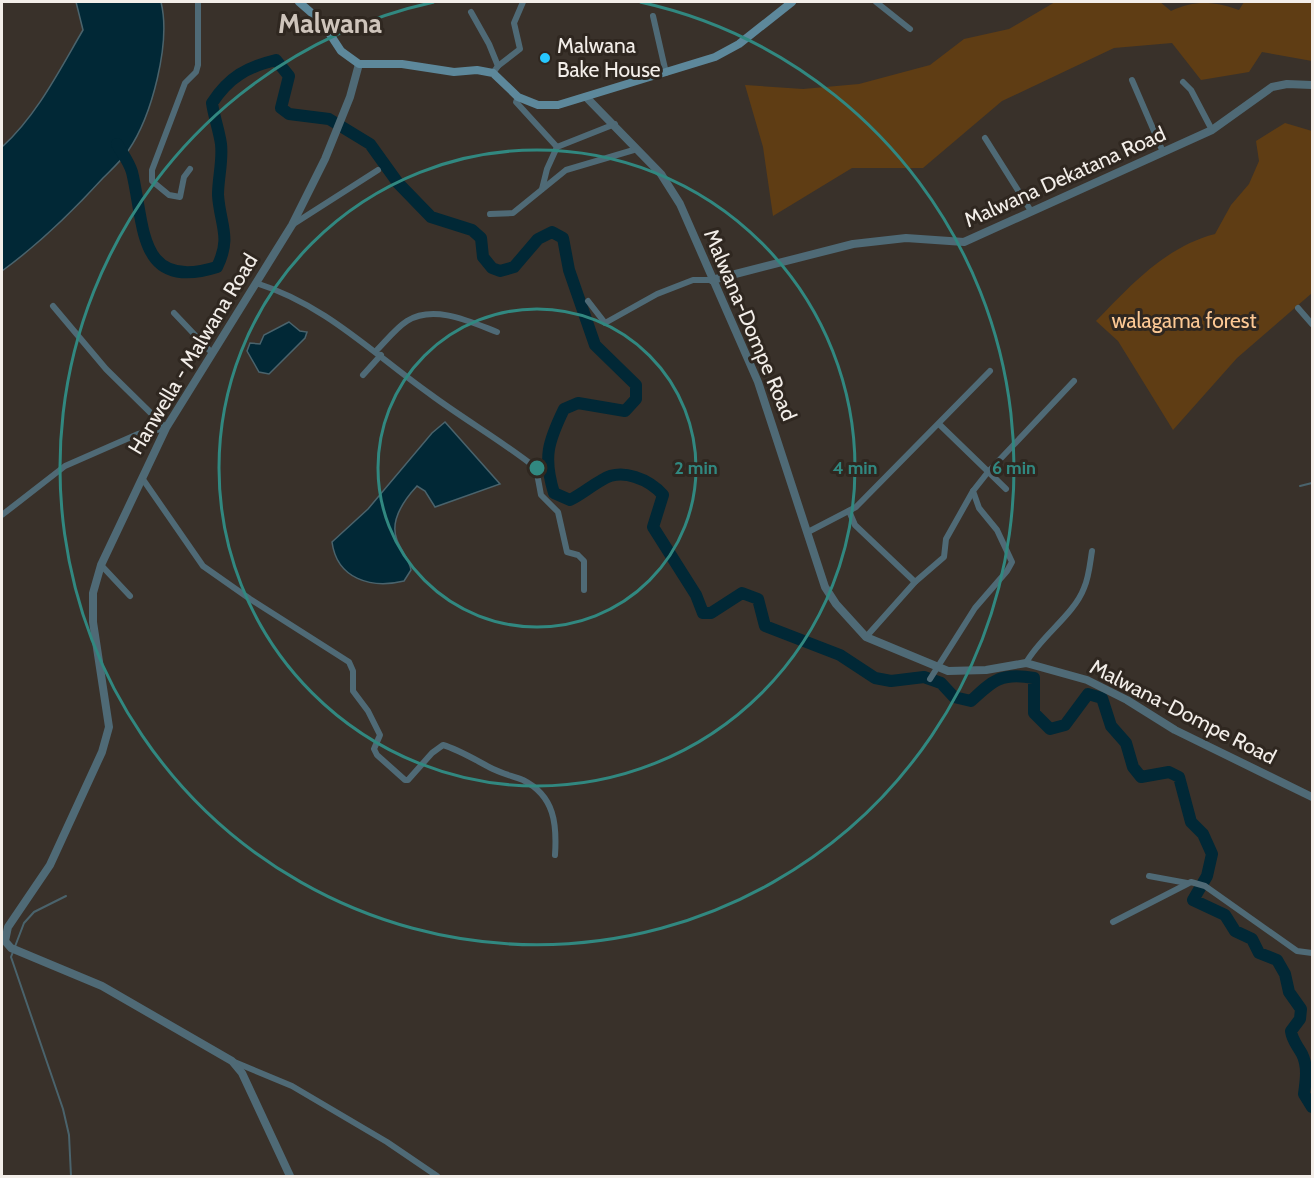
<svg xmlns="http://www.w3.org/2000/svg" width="1314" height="1178" font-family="Cabin,sans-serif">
	<rect width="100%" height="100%" fill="#39312a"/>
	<g fill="#5f3d14">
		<path d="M1055 2H1160L1171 11C1194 0 1214 1 1239 10L1244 2H1312V61L1262 52 1249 72 1201 80 1172 43 1114 48 1002 101 923 168H852L773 216 763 147 745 85 803 89 859 84 930 65 964 39 1009 29Z"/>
		<path d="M1285 123 1312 131V293L1237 358 1173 430 1118 341 1096 321C1131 285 1165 247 1215 234L1231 205 1249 184 1259 161 1256 141Z"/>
	</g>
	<g fill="#012836" stroke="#4a636c" stroke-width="1.5">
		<path d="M76 2H161C171 43 152 116 128 151 121 161 111 170 103 178 72 212 39 244 2 271V147C37 115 59 71 83 30Z"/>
		<path d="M289 322 300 331 307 332 305 338 269 374 259 372 247 351 250 343 260 344 264 335Z"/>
		<path d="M445 422 500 484 435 507 425 491 417 486C404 500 389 520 397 540 401 551 409 558 411 570L404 581C371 589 337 579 332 542L368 509 432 433Z"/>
	</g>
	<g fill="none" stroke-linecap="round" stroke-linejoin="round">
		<g stroke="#4a636c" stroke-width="2">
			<path d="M1300 486 1312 483"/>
			<path d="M66 896 34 912 24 923 11 957 63 1109 69 1135 71 1176"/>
		</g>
		<path stroke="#012836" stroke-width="12" d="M117 144C122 153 129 162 132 172 145 225 137 292 217 267 232 237 220 225 218 195 218 178 223 161 221 144 219 130 214 117 212 103 229 77 247 67 276 60L289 76 281 108 289 114 329 119 370 144 398 183 431 217 472 230 481 238 483 257 492 268 500 271 514 267 538 239 552 232 563 238 569 270 595 345 636 385V399L625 411 578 403 564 409C548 442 543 457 554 493L570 500C582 494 591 486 602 480 622 467 650 480 663 495L653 527 696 595 703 613H711L742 593 758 599 765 626 840 655 875 678 891 681 924 677 941 683 954 697 971 701C993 680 1002 672 1034 678V713L1050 729 1065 725 1088 694 1102 698 1111 726 1126 743 1133 767 1141 777 1169 772 1179 777 1191 822 1203 834 1212 854 1207 876 1193 900 1225 915 1235 931 1252 939 1259 953 1277 960 1285 974 1289 992 1301 1009 1300 1019 1291 1031C1292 1040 1297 1045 1302 1054 1308 1066 1306 1080 1304 1094L1312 1107"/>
		<g stroke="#4f6a76" stroke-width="6">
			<path d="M876 2 910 29"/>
			<path d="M471 12 489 44 498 66"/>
			<path d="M653 16 666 73"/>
			<path d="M493 73 498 66 520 49 514 23 523 2"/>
			<path d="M1132 80 1163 152"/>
			<path d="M1183 82 1191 90 1212 130"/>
			<path d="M518 97 516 102 557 147"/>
			<path d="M985 138 1031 211"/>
			<path d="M190 169 184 177 180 197 169 195 152 181V170L185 83 196 72 198 65V2"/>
			<path d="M542 189 547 169 557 147 615 124"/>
			<path d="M490 214 513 213 566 170 637 149"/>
			<path d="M292 225 378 170"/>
			<path d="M256 283C326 305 372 353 430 394 465 420 502 441 536 468L541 495 558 512 567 552 578 555 584 561V590"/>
			<path d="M588 301 605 323 657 294 693 280H712"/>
			<path d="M53 306 106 369 166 428"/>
			<path d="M1298 308 1312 324"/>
			<path d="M174 313 212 353"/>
			<path d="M376 351C386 341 396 328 407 321 434 304 471 322 497 332"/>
			<path d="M363 375 381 355"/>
			<path d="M939 424 1006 489"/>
			<path d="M142 478 203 566 250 599 349 662 353 671V691L368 711 380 735 374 749 377 755 405 780H408L432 753 443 745C460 750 477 761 493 769 503 774 513 776 523 780 555 796 557 825 555 855"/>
			<path d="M849 511 855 525 915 582"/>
			<path d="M2 515 65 466 138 434 166 428"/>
			<path d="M808 532 856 507 990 371"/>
			<path d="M101 565 130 596"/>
			<path d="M866 637 915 582 944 557 946 539 973 491"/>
			<path d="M1026 663C1040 637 1074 615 1084 588 1089 577 1090 563 1092 551"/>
			<path d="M930 679 975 608 1007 571 1012 562 997 530 979 508 973 491 988 472 1074 381"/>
			<path d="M1149 876 1187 883"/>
			<path d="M1113 922 1191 882 1205 886 1297 951 1312 953"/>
			<path d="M232 1061 292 1086 387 1142 437 1176"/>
		</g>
		<g stroke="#4f6a76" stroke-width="8">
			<path d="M587 98 661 174 680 204 758 382 825 587 836 604 866 637 948 671 986 670 1026 663 1087 680 1127 700 1175 730 1312 797"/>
			<path d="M712 280 853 244 906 238 964 242 1212 130 1272 87 1287 84 1312 85"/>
			<path d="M290 1176 242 1073 232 1061 102 986 11 948 5 941 8 927 50 865 102 752 109 727 93 622V593L101 565 166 428 292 225 325 159 350 97 359 64"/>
		</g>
		<path stroke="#5d889b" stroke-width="8" d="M299 2 322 22 341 51 359 64H402L454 72 477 70 493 73 518 97 538 105H558L715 57 739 44 792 2"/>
	</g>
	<g fill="none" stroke="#318880" stroke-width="3">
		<circle cx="537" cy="468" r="159"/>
		<circle cx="537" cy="468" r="318"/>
		<path d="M640 2A477 477 0 1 1 434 2"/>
	</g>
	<circle fill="#27c8ff" stroke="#2f2720" stroke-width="2" cx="545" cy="58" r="6"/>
	<g text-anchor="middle" stroke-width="6" stroke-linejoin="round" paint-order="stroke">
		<g font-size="21" fill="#f3eee9" stroke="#2f2720" text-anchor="start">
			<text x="557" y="53">Malwana<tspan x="557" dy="24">Bake House</tspan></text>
		</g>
		<g font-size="21" fill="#f3eee9" stroke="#2f2720">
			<text transform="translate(1065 177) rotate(-24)" y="7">Malwana Dekatana Road</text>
			<text transform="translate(750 325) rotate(67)" y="7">Malwana-Dompe Road</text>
			<text transform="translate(193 354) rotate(-59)" y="7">Hanwella - Malwana Road</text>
			<text transform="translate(1183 712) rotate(27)" y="7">Malwana-Dompe Road</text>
		</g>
		<g font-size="21" fill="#fcc894" stroke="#2f2720">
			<text x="1184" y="328">walagama forest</text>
		</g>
		<g font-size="27" font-weight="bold" fill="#cec4bb" stroke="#2f2720">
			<text x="330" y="33">Malwana</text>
		</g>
	</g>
	<circle cx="537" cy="468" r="9" fill="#318880" stroke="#2f2720" stroke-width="3"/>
	<g font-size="18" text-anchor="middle" font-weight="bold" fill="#318880" stroke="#2f2720" stroke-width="6" stroke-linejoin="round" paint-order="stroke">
		<text x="696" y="474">2 min</text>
		<text x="855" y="474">4 min</text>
		<text x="1014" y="474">6 min</text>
	</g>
	<rect width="1314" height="1178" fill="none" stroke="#f3eee9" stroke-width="6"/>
</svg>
